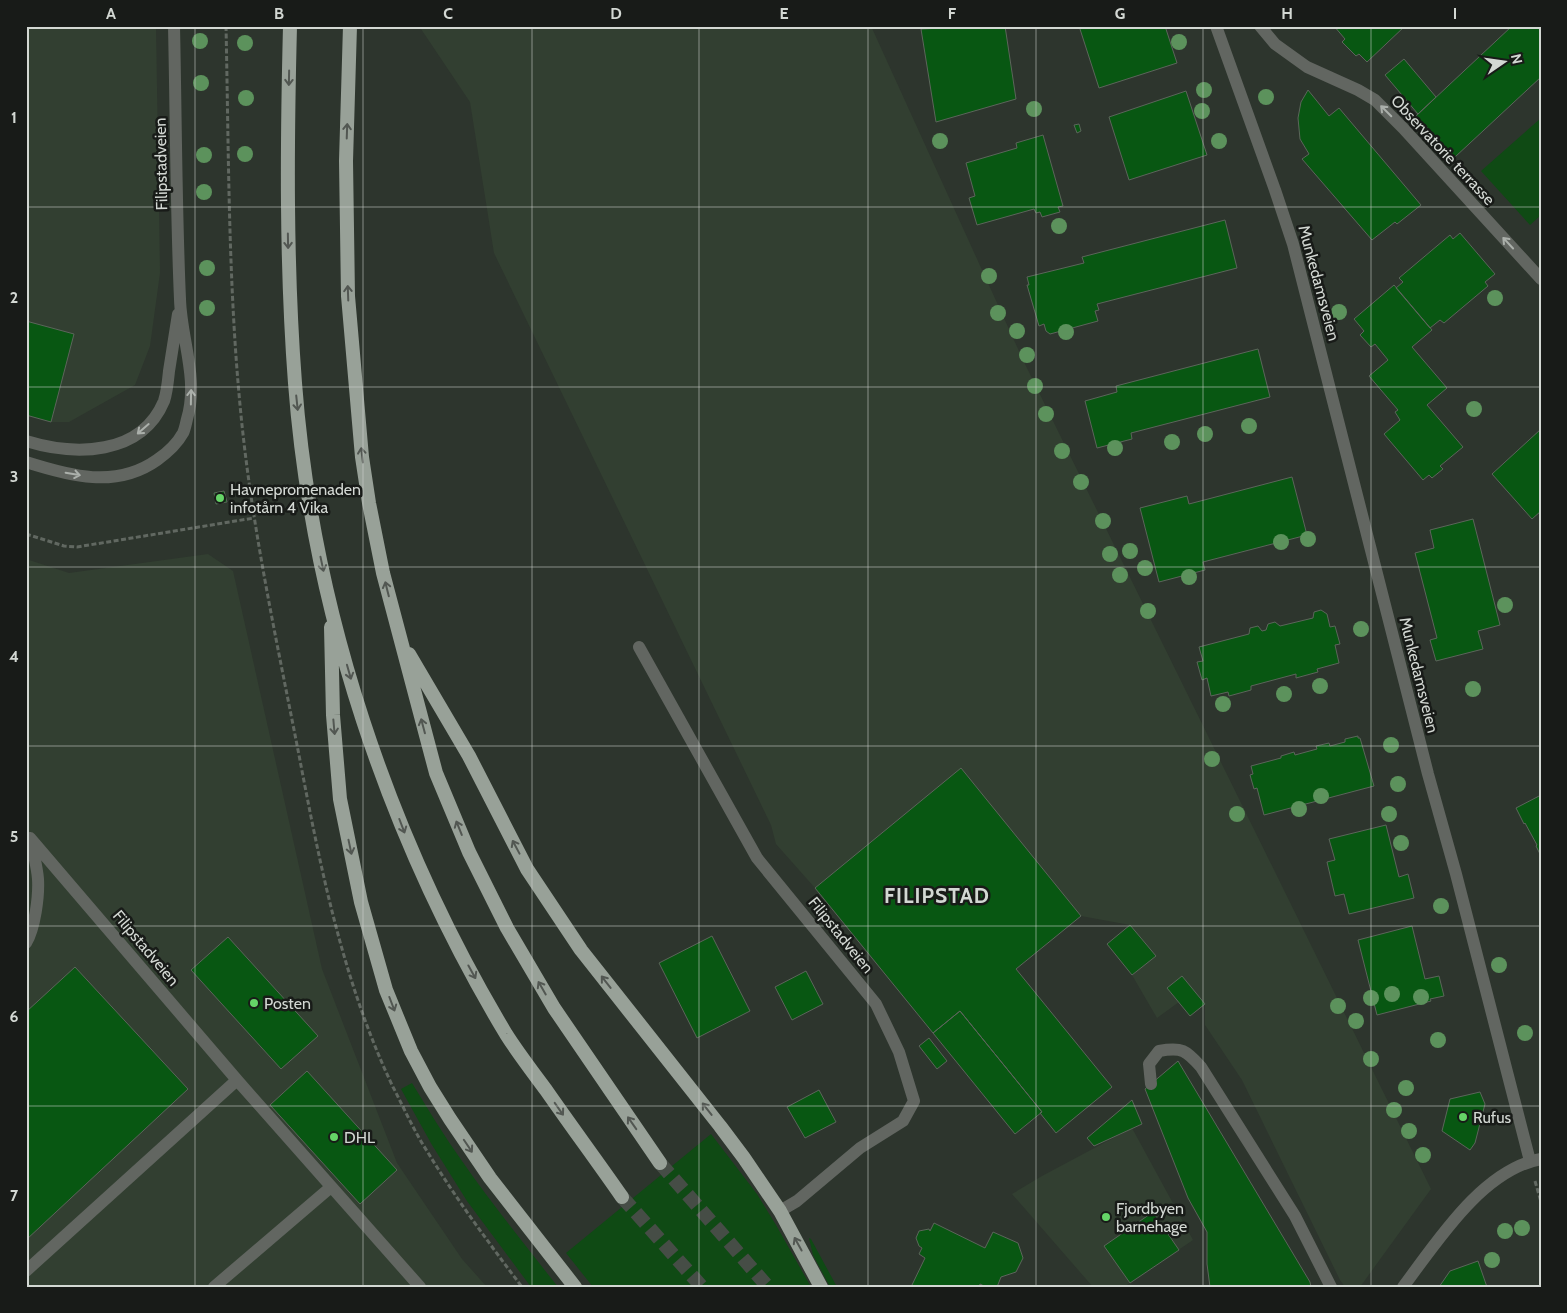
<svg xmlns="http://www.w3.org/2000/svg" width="1567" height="1313" font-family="Cabin,sans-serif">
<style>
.built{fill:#323f31}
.green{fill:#0f4a14}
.building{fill:#085712;stroke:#5c655b}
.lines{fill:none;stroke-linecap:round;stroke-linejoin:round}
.trunk-tunnel{stroke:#464d46;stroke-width:14;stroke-dasharray:14 7;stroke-linecap:butt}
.path{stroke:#616861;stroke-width:3;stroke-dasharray:5 2.5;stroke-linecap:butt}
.service{stroke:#626661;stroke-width:12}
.minor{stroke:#626661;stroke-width:12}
.tertiary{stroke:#626661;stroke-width:12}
.trunk{stroke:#98a198;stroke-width:14}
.tree{fill:#5c925c}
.oneway{stroke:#525752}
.oneway2{stroke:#abb0ab}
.grid{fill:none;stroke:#d3d8d3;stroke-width:1;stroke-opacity:0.55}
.poi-dot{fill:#65d467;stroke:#181b18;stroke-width:2}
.labels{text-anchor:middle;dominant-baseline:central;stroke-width:5;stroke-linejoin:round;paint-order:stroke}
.street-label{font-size:16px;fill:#d3d8d3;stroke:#181b18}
.poi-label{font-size:16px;fill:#d3d8d3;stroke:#181b18;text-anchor:start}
.district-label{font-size:21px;font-weight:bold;letter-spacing:1px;fill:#d3d8d3;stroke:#181b18}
.neatline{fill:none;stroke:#d3d8d3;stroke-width:2}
.grid-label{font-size:16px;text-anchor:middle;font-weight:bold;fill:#d3d8d3}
</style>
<rect width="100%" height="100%" fill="#2d352d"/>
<!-- built -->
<path class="built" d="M26 26H156L160 273 150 346 135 385 69 422H51L26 415Z
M419 26H871L1023 360 1431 1189 1360 1287H1345L1340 1280 1242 1080 1205 1025V1004L1179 1002 1157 1018 1132 975 1130 925 1081 916 815 888 776 844 771 825 494 253 470 102Z
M208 554 233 571 322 969 397 1163 462 1259 487 1287H26V559L69 573Z
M1132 1128 1193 1240 1124 1287H1093L1012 1194 1042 1176Z"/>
<!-- green -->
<path class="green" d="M1541 118V215L1530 225 1481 171Z
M412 1083C428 1109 444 1136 462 1161 492 1204 525 1245 558 1287H531L467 1201 432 1145 401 1089Z
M711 1134 757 1194 776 1225 811 1287H593L566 1253Z
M809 1238 811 1239 837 1287H830L813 1255Z"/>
<!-- building -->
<path class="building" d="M985 26H1005L1016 99 936 122 921 29Z
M1079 26H1165L1177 63 1099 88Z
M1334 26H1405L1367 62 1359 54 1356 56 1342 42 1345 39Z
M1512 26H1541V77L1455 157 1447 149 1444 151 1431 136 1433 134 1416 116Z
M1404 59 1436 97 1418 114 1385 75Z
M1308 90 1329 116 1339 108 1421 205 1397 224 1395 222 1372 240 1302 159 1309 154 1300 139 1298 118 1301 102Z
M1186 91 1207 155 1129 180 1109 117Z
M1079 124 1081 131 1077 133 1074 125Z
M1043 135 1063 206 1058 207 1060 212 1042 217 1040 212 1036 213 1034 209 977 225 969 198 975 196 966 163 1017 148 1016 143Z
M1225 220 1237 268 1097 304 1099 310 1095 311 1098 321 1050 334 1046 331 1044 324 1039 326 1027 285H1029L1027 277 1084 263 1082 257Z
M1460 233 1495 274 1485 282 1488 286 1444 323 1440 320 1430 328 1396 288 1403 282 1399 278 1450 235 1453 239Z
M1394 285 1432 330 1412 347 1447 388 1427 405 1463 447 1440 466 1443 469 1432 478 1429 475 1423 480 1384 434 1400 420 1395 412 1398 410 1369 376 1388 360 1375 344 1371 347 1360 335 1364 331 1354 319Z
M26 321 74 334 51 422 26 415Z
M1258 349 1270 397 1131 433 1132 439 1097 448 1085 401 1117 392 1116 386Z
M1541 429V511L1532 519 1492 474Z
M1292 477 1307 535 1203 562 1205 570 1159 582 1140 508 1187 496 1189 504Z
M224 491 227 502 216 504 214 493Z
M1473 519 1500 625 1478 631 1483 649 1436 661 1430 640 1437 638 1415 553 1434 548 1430 530Z
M1321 610 1327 614 1330 627 1335 626 1340 644 1335 645 1339 663 1317 669 1318 672 1296 678V674L1251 686V690L1229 696 1228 692 1211 696 1207 678 1202 680 1197 662 1203 661 1199 647 1249 634 1250 628 1258 626 1262 631 1266 630 1268 624 1275 622 1280 626 1313 618 1314 612Z
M1358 736V738H1360L1374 786 1264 815 1257 788 1254 789 1250 775 1253 774 1251 766 1281 758V756L1294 752 1295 755 1317 749 1316 746 1329 743 1330 746 1345 742V739Z
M961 768 1081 916 1016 969 1112 1087 1056 1133 1040 1113 1042 1112 960 1011 933 1033 815 888Z
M1541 795V856L1536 846 1537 845 1525 823 1524 824 1516 808Z
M1386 825 1399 877 1408 874 1414 898 1349 914 1344 894 1335 896 1327 862 1335 860 1329 839Z
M1130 925 1156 956 1132 975 1107 944Z
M1412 926 1425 979 1439 976 1444 996 1430 999 1431 1001 1377 1015 1358 940Z
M712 936 750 1011 697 1038 659 963Z
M228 937 318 1036 281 1069 191 970Z
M75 967 188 1089 26 1240V1012Z
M806 971 823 1004 792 1020 775 987Z
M1182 976 1205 1004 1190 1016 1167 988Z
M960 1011 1042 1112 1015 1134 933 1033Z
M929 1038 947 1061 937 1069 919 1046Z
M1178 1061 1310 1282 1311 1287H1210L1207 1264V1232L1188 1198 1145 1089Z
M307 1071 397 1170 360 1204 270 1105Z
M819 1090 836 1122 805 1138 787 1107Z
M1480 1092 1485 1104 1475 1143 1470 1150 1442 1131 1450 1099Z
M1132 1100 1142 1124 1094 1146 1087 1138Z
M1153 1212 1179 1250 1130 1283 1104 1246Z
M934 1223 985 1248 993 1232 1018 1243 1023 1258 1016 1272 1001 1277 997 1287H986L980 1284 979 1287H911L925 1258 919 1254 922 1248 919 1246 916 1238 919 1231 929 1229 930 1231Z
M1478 1261 1487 1287H1439L1450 1271Z"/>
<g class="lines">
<!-- trunk-tunnel -->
<path class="trunk-tunnel" d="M660 1163 768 1287
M622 1197 702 1287"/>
<!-- path -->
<path class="path" d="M226 26C229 165 228 305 244 443 256 546 278 648 298 750 320 865 342 980 393 1087 404 1108 414 1131 427 1151 456 1199 489 1243 522 1287
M26 534 64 546 77 547 254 518
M1535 1181 1541 1202"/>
<!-- service -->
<path class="service" d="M639 647 757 858 876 1004 899 1052 914 1101 903 1121 860 1148 797 1201 780 1211
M30 838 237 1080 420 1287
M26 943C35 928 39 896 38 879 37 866 33 853 31 840
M1151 1084 1149 1064 1159 1051C1182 1047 1186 1050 1201 1067L1295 1216 1331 1287
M26 1271 237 1080
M214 1287 331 1187"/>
<!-- minor -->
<path class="minor" d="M1216 26 1275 190 1293 244 1428 774 1456 874 1530 1161
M1260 26 1275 44 1307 67 1358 90 1375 100 1403 128 1541 279
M1403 1287C1437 1242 1482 1170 1541 1159"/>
<!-- tertiary -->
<path class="tertiary" d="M26 441C75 456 141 456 164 401 167 392 168 381 169 371 172 352 175 333 178 314
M26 462C70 476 116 489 157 460 167 453 177 444 183 433 185 429 186 423 187 419 199 379 181 339 180 299 176 208 176 117 174 26"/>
<!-- trunk -->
<path class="trunk" d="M290 26C287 145 286 265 295 383 312 610 389 839 506 1034 518 1053 532 1071 546 1090 571 1126 597 1161 622 1197
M350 26 346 161 348 296 362 457 369 503 383 573 436 773 469 852 507 928 554 1008 660 1163
M331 627 333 715 340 799 361 902 386 990 411 1051 430 1087 450 1119 490 1178 575 1287
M409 654 469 756 527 869 581 950 720 1126 744 1158 780 1211 821 1287"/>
</g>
<!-- trees -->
<g class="tree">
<circle cx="200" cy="41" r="8"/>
<circle cx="1179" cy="42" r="8"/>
<circle cx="245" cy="43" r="8"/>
<circle cx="201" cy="83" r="8"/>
<circle cx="1204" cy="90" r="8"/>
<circle cx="1266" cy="97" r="8"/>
<circle cx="246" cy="98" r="8"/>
<circle cx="1034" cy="109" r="8"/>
<circle cx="1202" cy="111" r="8"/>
<circle cx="940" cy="141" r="8"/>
<circle cx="1219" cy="141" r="8"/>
<circle cx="245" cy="154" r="8"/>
<circle cx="204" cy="155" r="8"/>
<circle cx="204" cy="192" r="8"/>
<circle cx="1059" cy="226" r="8"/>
<circle cx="207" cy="268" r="8"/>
<circle cx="989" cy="276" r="8"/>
<circle cx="1495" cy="298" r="8"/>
<circle cx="207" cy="308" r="8"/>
<circle cx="1339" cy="312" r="8"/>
<circle cx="998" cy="313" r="8"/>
<circle cx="1017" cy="331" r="8"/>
<circle cx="1066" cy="332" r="8"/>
<circle cx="1027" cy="355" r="8"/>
<circle cx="1035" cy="386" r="8"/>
<circle cx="1474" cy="409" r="8"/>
<circle cx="1046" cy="414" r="8"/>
<circle cx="1249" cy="426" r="8"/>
<circle cx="1205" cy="434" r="8"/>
<circle cx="1172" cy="442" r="8"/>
<circle cx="1115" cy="448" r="8"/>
<circle cx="1062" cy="451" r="8"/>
<circle cx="1081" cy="482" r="8"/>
<circle cx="1103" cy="521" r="8"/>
<circle cx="1308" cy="539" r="8"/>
<circle cx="1281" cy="542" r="8"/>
<circle cx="1130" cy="551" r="8"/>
<circle cx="1110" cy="554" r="8"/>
<circle cx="1145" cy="568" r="8"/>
<circle cx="1120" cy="575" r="8"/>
<circle cx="1189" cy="577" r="8"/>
<circle cx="1505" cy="605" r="8"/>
<circle cx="1148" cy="611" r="8"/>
<circle cx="1361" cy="629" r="8"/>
<circle cx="1320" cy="686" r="8"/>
<circle cx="1473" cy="689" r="8"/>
<circle cx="1284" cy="694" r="8"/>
<circle cx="1223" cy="704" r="8"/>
<circle cx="1391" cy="745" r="8"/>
<circle cx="1212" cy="759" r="8"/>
<circle cx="1398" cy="784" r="8"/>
<circle cx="1321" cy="796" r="8"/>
<circle cx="1299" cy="809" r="8"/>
<circle cx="1237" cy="814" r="8"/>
<circle cx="1389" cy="814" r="8"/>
<circle cx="1401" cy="843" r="8"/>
<circle cx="1441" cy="906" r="8"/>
<circle cx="1499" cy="965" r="8"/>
<circle cx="1392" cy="994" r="8"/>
<circle cx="1421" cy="997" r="8"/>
<circle cx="1371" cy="998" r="8"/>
<circle cx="1338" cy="1006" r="8"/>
<circle cx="1356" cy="1021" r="8"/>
<circle cx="1525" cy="1033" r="8"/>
<circle cx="1438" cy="1040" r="8"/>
<circle cx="1371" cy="1059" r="8"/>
<circle cx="1406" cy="1088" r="8"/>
<circle cx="1394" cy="1110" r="8"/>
<circle cx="1409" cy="1131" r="8"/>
<circle cx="1423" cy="1155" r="8"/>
<circle cx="1522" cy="1228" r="8"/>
<circle cx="1505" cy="1231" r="8"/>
<circle cx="1492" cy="1260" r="8"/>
</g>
<!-- one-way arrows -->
<defs><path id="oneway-shaft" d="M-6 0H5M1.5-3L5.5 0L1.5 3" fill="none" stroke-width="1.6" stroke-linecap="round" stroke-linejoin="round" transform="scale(1.25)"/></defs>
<g class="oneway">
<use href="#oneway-shaft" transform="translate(289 78) rotate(91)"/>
<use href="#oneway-shaft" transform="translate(347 131) rotate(-88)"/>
<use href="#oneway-shaft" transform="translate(288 241) rotate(89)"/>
<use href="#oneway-shaft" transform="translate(348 293) rotate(-92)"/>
<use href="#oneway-shaft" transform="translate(297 403) rotate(84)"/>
<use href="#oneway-shaft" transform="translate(362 455) rotate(-97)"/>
<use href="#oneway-shaft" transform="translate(322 564) rotate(78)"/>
<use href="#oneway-shaft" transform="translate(387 589) rotate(-104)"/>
<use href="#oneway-shaft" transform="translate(349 672) rotate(74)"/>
<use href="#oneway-shaft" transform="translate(423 726) rotate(-105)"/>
<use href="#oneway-shaft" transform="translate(334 727) rotate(85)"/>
<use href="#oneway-shaft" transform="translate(402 826) rotate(69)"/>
<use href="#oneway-shaft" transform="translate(459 828) rotate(-112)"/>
<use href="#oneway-shaft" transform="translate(350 847) rotate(78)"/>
<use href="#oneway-shaft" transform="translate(516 847) rotate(-118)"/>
<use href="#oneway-shaft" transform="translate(472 972) rotate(61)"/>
<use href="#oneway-shaft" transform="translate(606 982) rotate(-128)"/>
<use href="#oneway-shaft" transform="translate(542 988) rotate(-120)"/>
<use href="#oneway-shaft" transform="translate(392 1004) rotate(69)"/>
<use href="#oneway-shaft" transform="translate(559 1109) rotate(55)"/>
<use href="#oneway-shaft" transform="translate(707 1109) rotate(-128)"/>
<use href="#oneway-shaft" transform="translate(632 1123) rotate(-125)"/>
<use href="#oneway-shaft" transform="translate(468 1146) rotate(56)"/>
<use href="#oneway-shaft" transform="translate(798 1244) rotate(-119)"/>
</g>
<g class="oneway2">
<use href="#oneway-shaft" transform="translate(1386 111) rotate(-135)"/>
<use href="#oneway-shaft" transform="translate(1508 243) rotate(-133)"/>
<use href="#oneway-shaft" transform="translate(191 397) rotate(-89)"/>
<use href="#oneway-shaft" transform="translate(143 429) rotate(139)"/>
<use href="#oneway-shaft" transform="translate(73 474) rotate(10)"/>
</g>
<!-- grid -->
<path class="grid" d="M195 26V1287M363 26V1287M532 26V1287M699 26V1287M868 26V1287M1036 26V1287M1203 26V1287M1371 26V1287M26 207H1541M26 387H1541M26 567H1541M26 746H1541M26 926H1541M26 1106H1541"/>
<!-- markers -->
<g class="poi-dot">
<circle cx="220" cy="498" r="5"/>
<circle cx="254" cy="1003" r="5"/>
<circle cx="1463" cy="1117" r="5"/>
<circle cx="334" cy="1137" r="5"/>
<circle cx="1106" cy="1217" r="5"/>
</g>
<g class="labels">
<!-- street labels -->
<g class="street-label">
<text transform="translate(1443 150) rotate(47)">Observatorie terrasse</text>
<text transform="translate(161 164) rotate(-91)">Filipstadveien</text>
<text transform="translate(1319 283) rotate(75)">Munkedamsveien</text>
<text transform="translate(1419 675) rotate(76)">Munkedamsveien</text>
<text transform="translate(841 935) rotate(51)">Filipstadveien</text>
<text transform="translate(146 948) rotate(50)">Filipstadveien</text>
</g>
<!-- poi labels -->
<g class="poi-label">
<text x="230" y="489">Havnepromenaden<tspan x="230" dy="18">infotårn 4 Vika</tspan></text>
<text x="264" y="1003">Posten</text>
<text x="1473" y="1117">Rufus</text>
<text x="344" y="1137">DHL</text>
<text x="1116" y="1208">Fjordbyen<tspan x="1116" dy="18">barnehage</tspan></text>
</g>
<!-- district labels -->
<g class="district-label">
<text x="937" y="895">FILIPSTAD</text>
</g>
</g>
<!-- border -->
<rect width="1567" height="1313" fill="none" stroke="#181b18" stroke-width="55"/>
<!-- north arrow -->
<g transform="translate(1504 62) rotate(77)" stroke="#181b18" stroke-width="4" paint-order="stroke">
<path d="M0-4L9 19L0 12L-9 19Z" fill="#d3d8d3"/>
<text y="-8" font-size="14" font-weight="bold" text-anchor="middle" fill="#d3d8d3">N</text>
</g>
<rect x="28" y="28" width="1512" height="1258" class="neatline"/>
<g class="grid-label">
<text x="111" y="19">A</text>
<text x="279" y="19">B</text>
<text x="448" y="19">C</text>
<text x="616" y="19">D</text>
<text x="784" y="19">E</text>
<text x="952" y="19">F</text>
<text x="1120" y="19">G</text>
<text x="1287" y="19">H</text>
<text x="1455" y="19">I</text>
<text x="14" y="123">1</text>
<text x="14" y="303">2</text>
<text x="14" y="482">3</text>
<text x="14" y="662">4</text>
<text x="14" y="842">5</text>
<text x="14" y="1022">6</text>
<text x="14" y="1201">7</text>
</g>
</svg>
